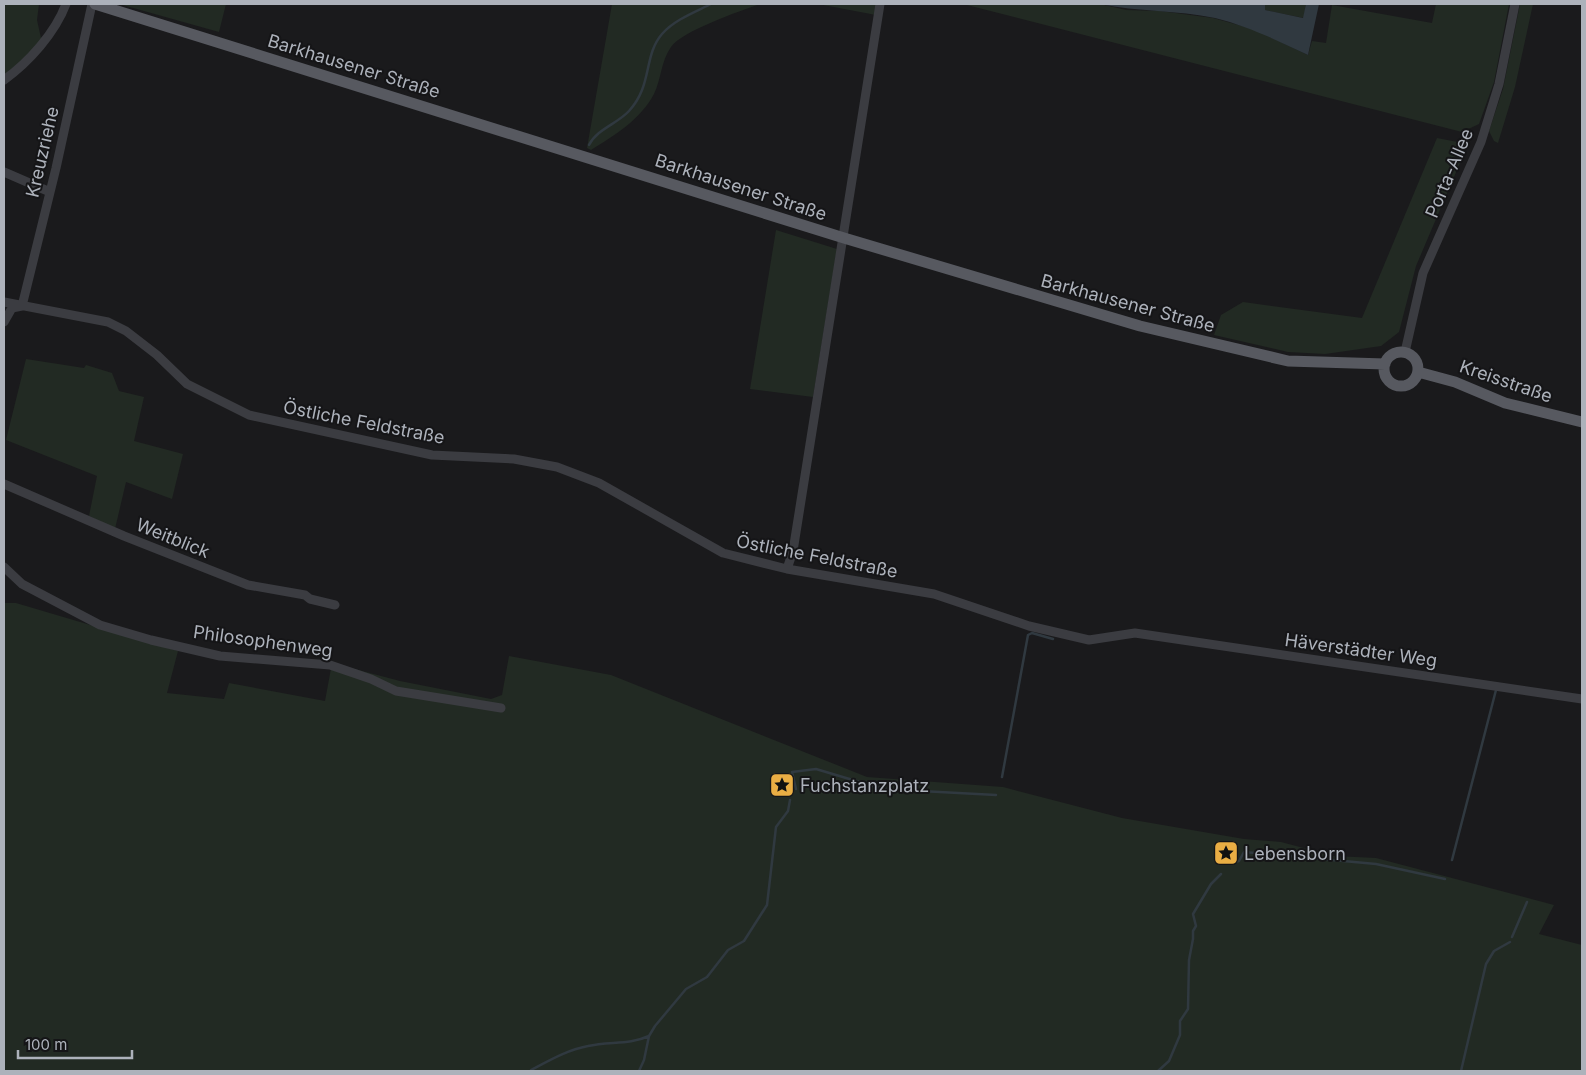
<svg xmlns="http://www.w3.org/2000/svg" width="1586" height="1075" font-family="Inter,sans-serif">
<style>
.green{fill:#222a23}
.water{fill:#303940}
.lines{fill:none;stroke-linecap:round;stroke-linejoin:round}
.stream{stroke:#303940;stroke-width:2.5}
.minor{stroke:#3b3c41;stroke-width:9}
.major{stroke:#575960;stroke-width:11}
.labels{text-anchor:middle;dominant-baseline:central;stroke-width:4;stroke-linejoin:round;paint-order:stroke}
.street-label{font-size:18px;fill:#adb2bb;stroke:#151517}
.poi-label{font-size:18px;fill:#adb2bb;stroke:#151517;text-anchor:start}
</style>
<rect width="100%" height="100%" fill="#1a1a1c"/>
<!-- green -->
<path class="green" d="M4 4H39L37 20 43 47 4 84Z
M119 4H226L219 32Z
M612 4H760C740 11 682 31 671 47 661 61 661 80 654 94 641 119 614 136 591 150L587 148Z
M818 4H878L876 15Z
M963 4H1100L1126 10 1160 11 1213 18 1253 29 1308 55 1312 41 1326 43 1332 5 1432 23 1436 4H1509L1494 82 1479 124 1462 132Z
M1265 4H1306L1304 18 1264 10Z
M1520 4H1533L1515 87 1498 143 1494 141 1489 131 1503 89Z
M1437 138 1468 144 1416 266 1399 332 1381 346 1325 354 1288 352 1214 335 1221 315 1243 302 1362 318Z
M776 230 837 249 813 397 750 389Z
M26 359 84 368 86 365 112 373 119 391 144 397 134 441 183 454 172 499 126 482 115 529 89 516 97 476 6 440Z
M4 603H16L178 651 167 693 224 699 229 683 325 701 332 663 400 681 491 699 502 695 509 656 611 675 867 777 1003 787 1122 818 1244 839 1281 842 1334 856 1376 858 1554 905 1539 934 1582 945V1071H4Z"/>
<!-- water -->
<path class="water" d="M1100 4H1265V10L1303 18 1306 4H1319L1308 55C1278 41 1248 26 1215 18 1177 10 1138 12 1100 4Z"/>
<g class="lines">
<!-- stream -->
<path class="stream" d="M589 145C597 129 617 124 629 111 653 85 643 56 662 34 674 20 695 12 711 4
M1002 777 1028 635 1032 633 1053 639
M796 789 792 772 816 769 883 789 996 795
M1452 860 1496 690
M1229 863 1239 861 1244 852 1376 864 1445 879
M1512 937 1527 902
M531 1070C550 1060 567 1050 588 1046 609 1041 629 1045 649 1036
M639 1071 644 1060 649 1036 655 1026 686 989 707 977 728 950 744 941 767 905 776 827 788 811 790 800
M1158 1071 1169 1061 1180 1035V1021L1188 1009 1189 960 1193 939V931L1196 926 1193 914 1211 884 1221 874
M1461 1071 1486 964 1494 951 1510 942"/>
<!-- minor -->
<path class="minor" d="M4 80C29 62 55 33 66 4
M4 172 50 192
M4 302 108 322 126 331 157 355 187 384 249 415 432 455 514 459 557 467 599 483 723 553 787 569 934 594 1029 626 1089 640 1135 633 1582 699
M22 306 56 168 92 4
M4 322 12 308 22 306
M1405 352 1423 273 1481 142 1499 84 1515 4
M4 484 124 536 248 585 305 595 310 599 335 605
M4 567 22 584 100 625 151 640 220 656 330 665 371 679 396 691 501 708
M787 569 793 551 880 4"/>
<!-- major -->
<path class="major" d="M95 4 844 238 1140 326 1288 361 1385 364
M1384 369a17 17 0 1 1 34 0a17 17 0 1 1-34 0Z
M1418 372 1455 382 1505 403 1582 422"/>
</g>
<!-- icons -->
<defs>
<symbol id="sight-square" viewBox="-11 -11 22 22"><rect x="-9" y="-9" width="18" height="18" rx="4" fill="#eaae44" stroke="#151517"/><path d="M0-6L1.8-2.2L6-1.7L2.9 1.2L3.7 5.4L0 3.3L-3.7 5.4L-2.9 1.2L-6-1.7L-1.8-2.2Z" fill="#111"/></symbol>
</defs>
<g fill-rule="evenodd">
<use href="#sight-square" x="768" y="771" width="28" height="28"/>
<use href="#sight-square" x="1212" y="839" width="28" height="28"/>
</g>
<g class="labels">
<!-- street labels -->
<g class="street-label">
<text transform="translate(354 66) rotate(17)">Barkhausener Straße</text>
<text transform="translate(42 152) rotate(-77)">Kreuzriehe</text>
<text transform="translate(1449 173) rotate(-67)">Porta-Allee</text>
<text transform="translate(741 187) rotate(18)">Barkhausener Straße</text>
<text transform="translate(1128 303) rotate(15)">Barkhausener Straße</text>
<text transform="translate(1506 381) rotate(19)">Kreisstraße</text>
<text transform="translate(364 422) rotate(11)">Östliche Feldstraße</text>
<text transform="translate(173 538) rotate(22)">Weitblick</text>
<text transform="translate(817 556) rotate(11)">Östliche Feldstraße</text>
<text transform="translate(263 641) rotate(8)">Philosophenweg</text>
<text transform="translate(1361 650) rotate(8)">Häverstädter Weg</text>
</g>
<!-- poi labels -->
<g class="poi-label">
<text x="800" y="785">Fuchstanzplatz</text>
<text x="1244" y="853">Lebensborn</text>
</g>
</g>
<!-- border -->
<rect width="1586" height="1075" fill="none" stroke="#adb2bb" stroke-width="10"/>
<!-- scale -->
<path d="M18 1050v8h114v-8" fill="none" stroke="#adb2bb" stroke-width="2.5"/>
<text x="25" y="1050" font-size="15" fill="#adb2bb" stroke="#151517" stroke-width="4" paint-order="stroke">100 m</text>
</svg>
